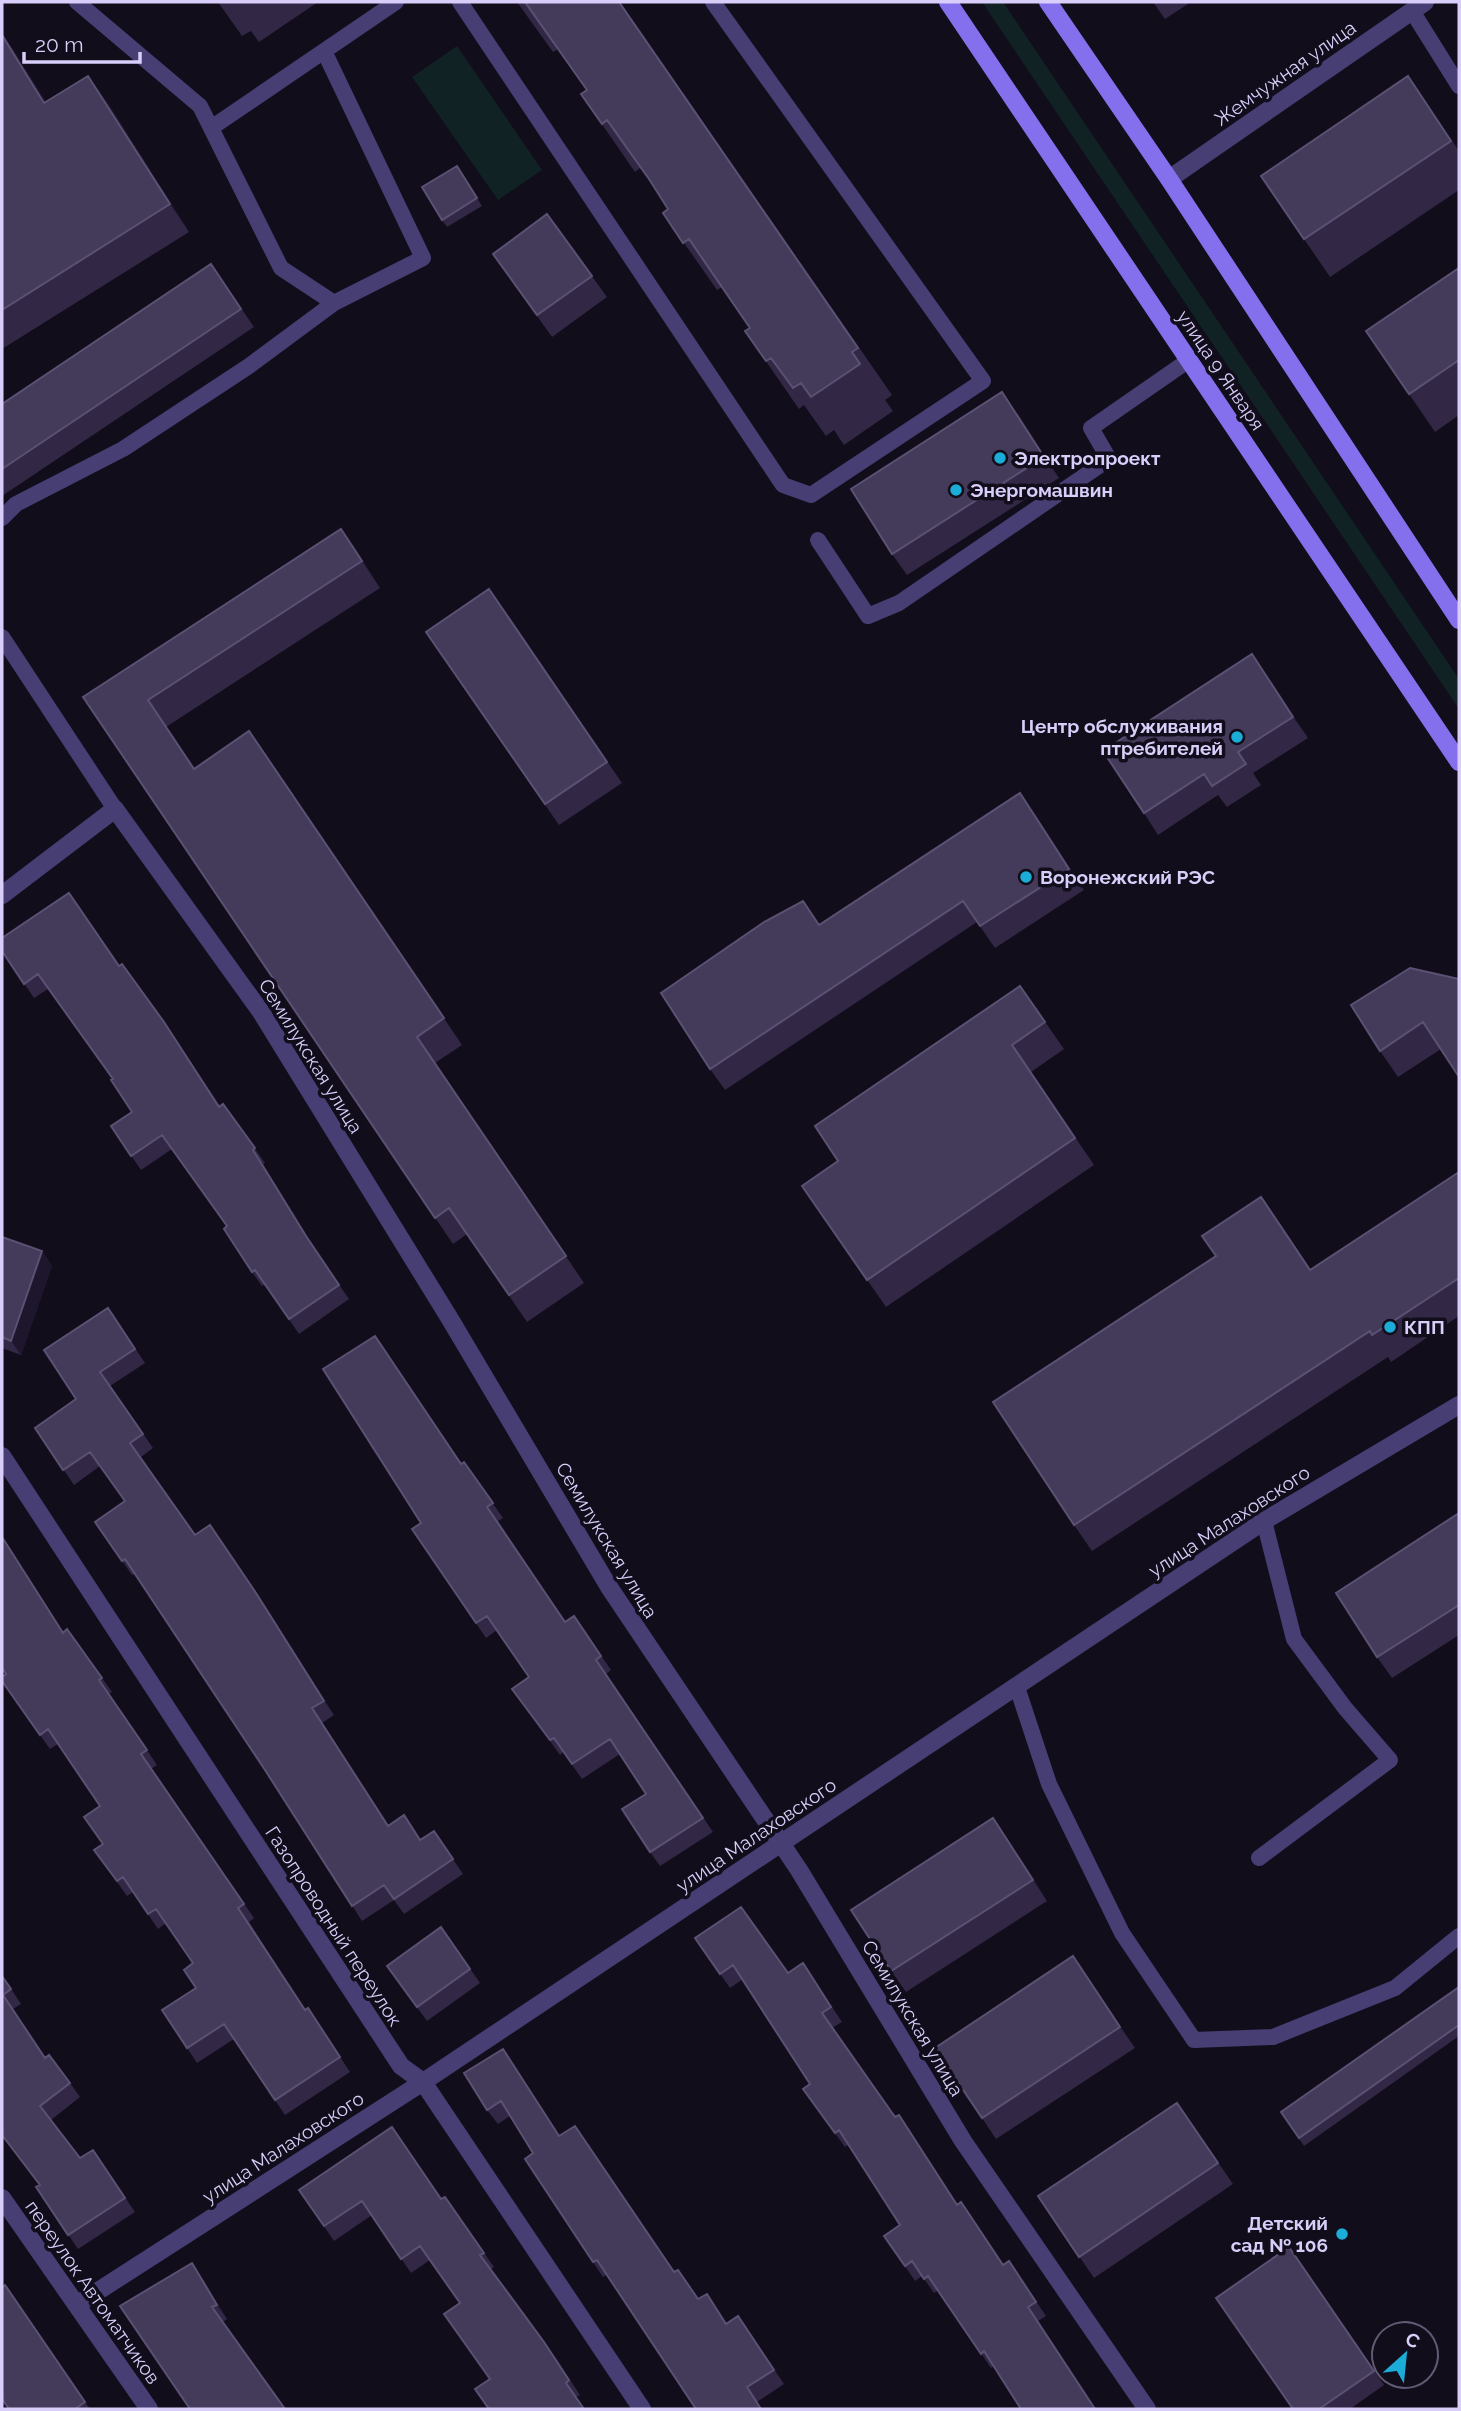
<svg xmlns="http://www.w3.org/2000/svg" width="1461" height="2411" font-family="Raleway,sans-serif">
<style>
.green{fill:#112224}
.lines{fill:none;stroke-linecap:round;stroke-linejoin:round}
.service{stroke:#473e74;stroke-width:16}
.minor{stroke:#473e74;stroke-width:18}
.secondary{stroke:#8470ed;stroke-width:18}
.wall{fill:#322846}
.shaded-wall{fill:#1e162d}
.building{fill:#443a5a;stroke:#5b5173;stroke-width:2}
.poi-dot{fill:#1bacd7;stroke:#110d1b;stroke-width:2.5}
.labels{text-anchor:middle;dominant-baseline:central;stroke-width:7;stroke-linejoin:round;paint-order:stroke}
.street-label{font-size:19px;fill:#d8cef9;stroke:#110d1b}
.poi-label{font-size:19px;font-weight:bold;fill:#d8cef9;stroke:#110d1b;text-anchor:start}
</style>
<rect width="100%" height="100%" fill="#110d1b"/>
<!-- green -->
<path class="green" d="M982 2H1003L1459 679V709Z
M457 46 542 170 498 200 412 77Z"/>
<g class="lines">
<!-- service -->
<path class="service" d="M77 2 200 106 281 268 334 303 423 258 324 51
M460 2 783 485 811 495 983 381 713 2
M1412 11 1459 86
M211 128 396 2
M2 518 16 504 123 449 249 366 334 303
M818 540 868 616 899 603 1109 459 1091 428 1189 360
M2 637 115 809
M1017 1687 1049 1784 1122 1933 1194 2040 1273 2037 1395 1988 1459 1936
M1259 1858 1390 1760 1345 1708 1294 1639 1264 1521"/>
<!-- minor -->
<path class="minor" d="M1169 179 1425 2
M2 895 115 809 261 1012 450 1319 609 1587 799 1870 963 2141 1147 2409
M2 1456 401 2066 423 2082 642 2409
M2 2198 149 2409
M78 2304 423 2082 1264 1521 1459 1405"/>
<!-- secondary -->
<path class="secondary" d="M948 2 1459 762
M1048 2 1169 179 1459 620"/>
</g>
<!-- wall -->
<path class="wall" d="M218 2H318L259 42 251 31 242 36Z
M517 2H620L892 395 885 400 893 411 844 445 834 430 826 436 804 405 799 409 745 331 750 328 722 287 717 290 663 213 668 209 654 187 640 168 635 172 581 94 587 90 558 49 553 52Z
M1153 2H1191L1165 19Z
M2 32 46 102 108 103 189 232 2 349Z
M1408 76 1459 151V190L1330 277 1304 239Z
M462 174 482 206 447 227 442 220Z
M547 214 607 297 552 337 493 254Z
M211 264 254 327 2 496V404Z
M1459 268V415L1435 432 1409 394Z
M1017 413 1059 478 907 575 892 554Z
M359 555 380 588 166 727 194 768 268 758 462 1045 435 1063 584 1283 527 1322 467 1234 453 1244 83 697Z
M489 589 622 783 559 825 426 632Z
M1252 654 1308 738 1253 773 1261 785 1227 807 1218 795 1158 835 1144 813Z
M1035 814 1084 890 995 948 977 922 725 1090 710 1069 820 925Z
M2 951 120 966 164 1022 220 1106 223 1104 265 1163 263 1164 316 1251 349 1299 299 1334 265 1284 262 1286 252 1272 227 1226 172 1149 141 1170 111 1126 132 1112 113 1079 48 989 34 998Z
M1410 968 1441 1049 1398 1077 1380 1051Z
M1020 986 1064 1049 1031 1072 1094 1165 886 1307 802 1186 838 1161Z
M1459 1172V1316L1391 1362 1388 1357 1092 1551 1074 1525 1216 1256 1261 1197 1311 1270Z
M2 1237 42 1251 52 1266 21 1355 2 1348Z
M108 1308 145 1363 110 1386 153 1448 141 1457 195 1535 266 1607 334 1715 322 1723 389 1826 421 1840 434 1831 463 1874 404 1914 394 1900 362 1921 265 1770 135 1574 132 1575 95 1522 125 1502 100 1466 74 1485 35 1428 76 1399Z
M464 1462 503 1518 498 1521 565 1622 574 1616 611 1670 606 1674 713 1832 660 1866 650 1852 646 1794 620 1754 582 1779 563 1752 560 1755 512 1689 529 1677 497 1630 486 1638 412 1529 421 1523 461 1464Z
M1459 1513V1635L1392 1678 1377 1657Z
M2 1536 63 1632 67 1629 112 1692 109 1694 157 1765 151 1769 254 1918 249 1922 305 2010 308 2008 350 2072 285 2115 234 2039 197 2063 187 2048 196 1988 193 1963 166 1923 158 1929 133 1892 127 1896 94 1850 103 1844 100 1806 58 1744 50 1749 10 1693 6 1674Z
M1008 1839 1047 1901 906 1992 891 1971Z
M441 1927 480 1983 427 2021 387 1966Z
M695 1938 788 1973 803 1963 842 2022 832 2028 895 2117 909 2129 957 2204 961 2202 1003 2265 1009 2261 1046 2316 1038 2321 1095 2409 994 2366 991 2368 938 2290 934 2293 922 2276 915 2281 905 2266 900 2225 848 2145 845 2147 803 2089 810 2084 743 1979 730 1988Z
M1073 1956 1135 2048 996 2139 982 2118Z
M2 1975 21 2004 13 2009 45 2058 70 2083 80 2097 51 2120 80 2158 93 2150 135 2212 78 2249 36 2187 40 2185 2 2136Z
M1459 1987V2036L1304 2146 1281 2112Z
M503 2049 560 2136 698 2299 727 2323 738 2316 784 2384 757 2402 762 2409H696L606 2275 603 2277 593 2262 533 2153 510 2116 498 2124 487 2110Z
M1177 2103 1233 2184 1094 2278 1038 2196Z
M299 2190 441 2199 445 2197 494 2267 491 2269 555 2357 580 2395 576 2397 490 2379 460 2303 430 2260 411 2273 372 2215 334 2241Z
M1289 2247 1384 2385 1350 2409H1293Z
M202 2278 227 2319 223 2322 190 2409Z
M5 2285 90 2409H9Z"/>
<!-- shaded-wall -->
<path class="shaded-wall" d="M2 32 64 130 44 103 2 35Z
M88 76 108 103 189 232 170 204Z
M1002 392 1017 413 1059 478 1044 457Z
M341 529 359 555 380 588 362 561Z
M1252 654 1267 675 1308 738 1293 717Z
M1020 793 1035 814 1084 890 1069 869Z
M253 1150 263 1164 316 1251 349 1299 306 1236Z
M1261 1197 1280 1223 1328 1296 1310 1270Z
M42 1251 52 1266 21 1355 11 1341Z
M210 1525 266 1607 334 1715 324 1701Z
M2 1536 73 1647 63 1633Z
M993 1818 1008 1839 1047 1901 1033 1880Z
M1073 1956 1088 1978 1135 2048 1120 2027Z
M503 2049 513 2063 569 2151 559 2136Z
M899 2115 909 2129 967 2219 957 2205Z
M192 2263 202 2278 227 2319 217 2305Z
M1028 2307 1038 2321 1095 2409 1088 2400Z"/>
<!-- building -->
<path class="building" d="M525 2H619L858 348 852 352 860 364 811 397 801 383 793 388 771 358 766 361 745 331 750 328 689 239 683 243 663 213 668 209 649 179 607 120 602 124 581 94 587 90Z
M2 35 44 103 88 76 170 204 2 310Z
M1408 76 1451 141 1304 239 1261 176Z
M457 166 477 198 442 220 422 187Z
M547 214 592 276 537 315 493 254Z
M211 264 241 309 2 469V404Z
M1459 268V360L1409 394 1366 331Z
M1002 392 1044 457 892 554 851 489Z
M341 529 362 561 148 700 194 769 249 731 444 1018 417 1037 566 1256 509 1295 449 1208 435 1218 83 697Z
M489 589 607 762 545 804 426 632Z
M1252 654 1293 717 1238 752 1246 764 1212 786 1204 774 1144 813 1103 751Z
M1020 793 1069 869 980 926 963 901 710 1069 661 993 764 922 803 901 819 925Z
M69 893 119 966 122 964 164 1022 219 1107 223 1104 255 1148 253 1150 306 1236 339 1285 289 1319 255 1270 252 1272 224 1229 227 1226 162 1135 131 1156 111 1126 132 1112 111 1080 113 1079 38 974 24 984 2 951V938Z
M1410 968 1459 979V1077L1423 1022 1380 1051 1351 1005Z
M1020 986 1045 1022 1012 1045 1075 1138 867 1280 802 1186 838 1161 815 1126Z
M1459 1172V1278L1372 1335 1370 1331 1074 1525 993 1402 1216 1256 1202 1236 1261 1197 1310 1270Z
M2 1237 42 1251 11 1341 2 1337Z
M108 1308 135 1349 100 1372 143 1434 130 1443 195 1535 210 1525 256 1593 324 1701 312 1708 388 1826 404 1815 420 1840 434 1831 453 1859 394 1899 384 1885 352 1906 265 1770 125 1559 122 1561 95 1522 125 1501 90 1452 63 1470 35 1428 76 1399 44 1350Z
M375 1336 461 1464 464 1462 493 1503 487 1507 565 1622 574 1616 601 1656 596 1660 703 1818 650 1852 622 1809 646 1794 610 1739 572 1764 554 1738 550 1740 512 1689 529 1677 487 1616 476 1623 412 1529 421 1523 323 1369Z
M1459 1513V1605L1377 1657 1336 1593Z
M2 1537 63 1633 67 1629 102 1678 99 1680 147 1750 141 1754 244 1904 238 1908 305 2010 308 2008 340 2057 275 2100 224 2024 187 2048 162 2010 196 1988 184 1970 193 1963 156 1909 148 1914 123 1877 117 1881 94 1850 103 1844 84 1817 100 1806 48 1729 40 1735 2 1681V1677L6 1674 2 1668Z
M993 1818 1033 1880 891 1971 851 1910Z
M741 1907 788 1973 803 1963 831 2007 822 2013 895 2117 899 2115 957 2205 961 2202 1003 2265 1009 2261 1036 2302 1028 2307 1095 2409H1021L984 2351 981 2354 928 2276 924 2279 912 2261 905 2266 884 2236 900 2225 839 2130 835 2133 803 2089 810 2084 733 1965 720 1974 695 1938Z
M441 1927 470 1969 417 2007 387 1966Z
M1073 1956 1120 2027 982 2118 935 2048Z
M2 1976 11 1989 3 1995 45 2058 49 2055 70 2083 40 2106 80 2158 93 2150 125 2198 68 2235 36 2187 40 2185 2 2135Z
M1459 1987V2025L1299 2138 1281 2112Z
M503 2049 559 2136 575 2126 674 2272 678 2270 698 2299 707 2294 726 2324 738 2316 774 2370 747 2387 761 2409H696L597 2260 593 2262 525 2159 533 2153 501 2101 487 2110 464 2073Z
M1177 2103 1218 2163 1079 2257 1038 2196Z
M392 2127 441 2199 445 2197 484 2253 480 2255 544 2342 569 2380 566 2383 584 2409H489L475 2389 490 2379 444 2314 460 2303 420 2246 401 2259 362 2201 324 2226 299 2190Z
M1289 2247 1374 2371 1319 2409H1293L1216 2298Z
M192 2263 217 2305 212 2307 285 2409H190L120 2306Z
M5 2285 85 2402 75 2409H9L2 2399V2288Z"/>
<!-- markers -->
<g class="poi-dot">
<circle cx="1000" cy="458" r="7"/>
<circle cx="956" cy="490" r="7"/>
<circle cx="1237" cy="737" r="7"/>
<circle cx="1026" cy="877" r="7"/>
<circle cx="1390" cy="1327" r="7"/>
<circle cx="1342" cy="2234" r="7"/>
</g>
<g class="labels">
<!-- street labels -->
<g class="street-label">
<text transform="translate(1285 73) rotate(-35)">Жемчужная улица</text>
<text transform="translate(1221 370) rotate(56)">улица 9 Января</text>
<text transform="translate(311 1056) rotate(58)">Семилукская улица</text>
<text transform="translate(1229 1521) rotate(-33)">улица Малаховского</text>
<text transform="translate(607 1540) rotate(59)">Семилукская улица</text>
<text transform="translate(756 1835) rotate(-34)">улица Малаховского</text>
<text transform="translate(334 1926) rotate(57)">Газопроводный переулок</text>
<text transform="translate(913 2018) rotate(59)">Семилукская улица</text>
<text transform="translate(283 2147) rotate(-33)">улица Малаховского</text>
<text transform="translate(93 2292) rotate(55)">переулок Автоматчиков</text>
</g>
<!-- poi labels -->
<g class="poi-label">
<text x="1014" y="458">Электропроект</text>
<text x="970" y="490">Энергомашвин</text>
<text x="1223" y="726" text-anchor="end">Центр обслуживания<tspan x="1223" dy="22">птребителей</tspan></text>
<text x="1040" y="877">Воронежский РЭС</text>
<text x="1404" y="1327">КПП</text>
<text x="1328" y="2223" text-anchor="end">Детский<tspan x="1328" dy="22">сад № 106</tspan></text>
</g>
</g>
<!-- border -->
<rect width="1461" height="2411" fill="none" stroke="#d8cef9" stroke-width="7"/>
<!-- north arrow -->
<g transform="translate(1405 2355) rotate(27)"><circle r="33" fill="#110d1b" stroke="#615a74" stroke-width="2"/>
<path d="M0-5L12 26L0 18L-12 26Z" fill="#1bacd7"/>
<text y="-10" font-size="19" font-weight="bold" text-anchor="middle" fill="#d8cef9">С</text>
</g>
<!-- scale -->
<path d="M24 52v10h116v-10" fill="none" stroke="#d8cef9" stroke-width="3.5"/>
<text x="35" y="52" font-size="21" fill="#d8cef9" stroke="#110d1b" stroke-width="5" paint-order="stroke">20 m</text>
</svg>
